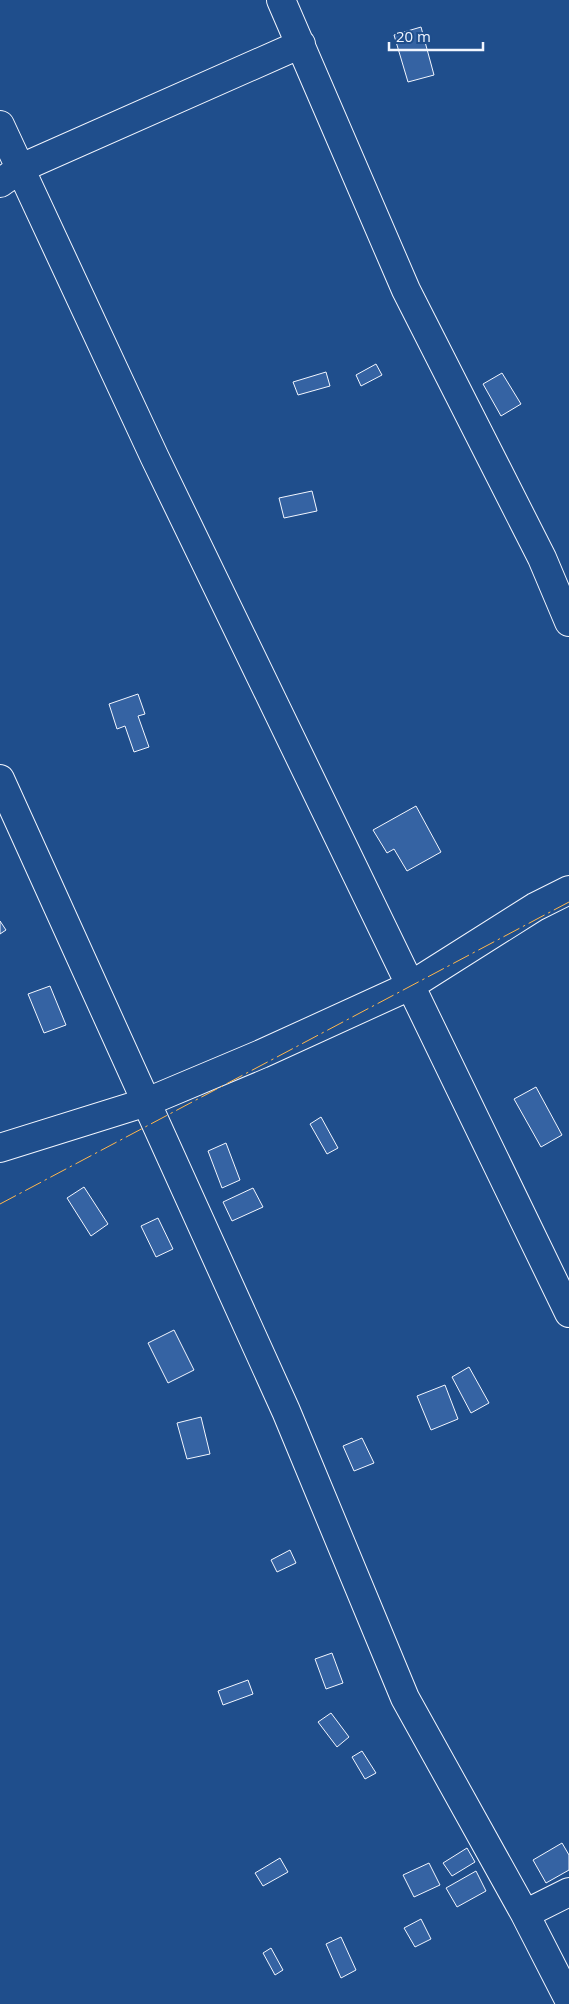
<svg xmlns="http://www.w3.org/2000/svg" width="569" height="2004" font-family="'Open Sans',sans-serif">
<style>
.building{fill:#3563a3;stroke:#f2f6ff}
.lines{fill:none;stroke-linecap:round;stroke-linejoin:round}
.minor-casing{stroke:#f2f6ff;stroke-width:30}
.minor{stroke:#1f4e8c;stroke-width:28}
.power{stroke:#ffb74d;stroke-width:1;stroke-dasharray:18 4 2.5 4;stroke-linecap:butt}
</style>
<rect width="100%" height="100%" fill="#1f4e8c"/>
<!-- building -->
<path class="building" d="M421 27 434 75 408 82 394 35Z
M376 364 382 375 361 386 356 375Z
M326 372 330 386 298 395 293 382Z
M502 373 521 404 501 416 483 384Z
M312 491 317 511 284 518 279 498Z
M138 694 145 714 138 716 149 747 134 752 125 726 117 729 109 704Z
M416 806 441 852 407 871 394 849 387 853 373 830Z
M0 921 6 930 0 934Z
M50 986 66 1025 44 1033 28 994Z
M536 1087 562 1135 541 1147 514 1099Z
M321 1117 338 1148 327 1154 310 1124Z
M226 1143 240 1180 222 1188 208 1151Z
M84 1187 108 1224 91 1236 67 1198Z
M253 1188 263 1207 232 1221 223 1202Z
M158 1218 173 1249 156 1257 141 1226Z
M174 1330 194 1370 168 1383 148 1343Z
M469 1367 489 1403 471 1413 452 1377Z
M445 1385 458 1419 431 1430 417 1396Z
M201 1417 210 1454 187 1459 177 1423Z
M362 1438 374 1463 354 1471 343 1446Z
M290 1550 296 1563 277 1572 271 1560Z
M332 1653 343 1683 326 1689 315 1659Z
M248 1680 253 1694 223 1705 218 1691Z
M331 1713 349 1737 337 1747 318 1722Z
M362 1751 376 1773 365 1779 352 1757Z
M562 1843 569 1855V1870L546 1883 533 1860Z
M467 1848 475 1862 452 1876 443 1863Z
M280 1858 288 1872 263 1886 255 1873Z
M429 1863 440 1885 414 1897 403 1875Z
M476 1871 486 1891 457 1907 446 1888Z
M421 1919 431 1939 415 1947 404 1928Z
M341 1937 356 1970 341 1978 326 1944Z
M271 1948 283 1970 275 1975 263 1953Z"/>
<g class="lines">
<defs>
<path id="minor" d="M281 0 406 290 542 558 569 622
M0 125 155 458 569 1313
M0 183 21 168 301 44
M0 779 286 1411 405 1698 525 1914 569 2000
M0 1148 147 1102 261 1054 410 986 535 907 569 890
M525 1914 569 1892"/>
</defs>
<!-- minor casing -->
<use href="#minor" class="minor-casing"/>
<!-- minor -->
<use href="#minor" class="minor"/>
<!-- power -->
<path class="power" d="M0 1204 569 902"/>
</g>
<!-- scale -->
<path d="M389 42v8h94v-8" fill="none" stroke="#f2f6ff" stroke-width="2.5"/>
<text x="396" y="42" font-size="15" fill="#f2f6ff" stroke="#1f4e8c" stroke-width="4" paint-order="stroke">20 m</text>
</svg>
